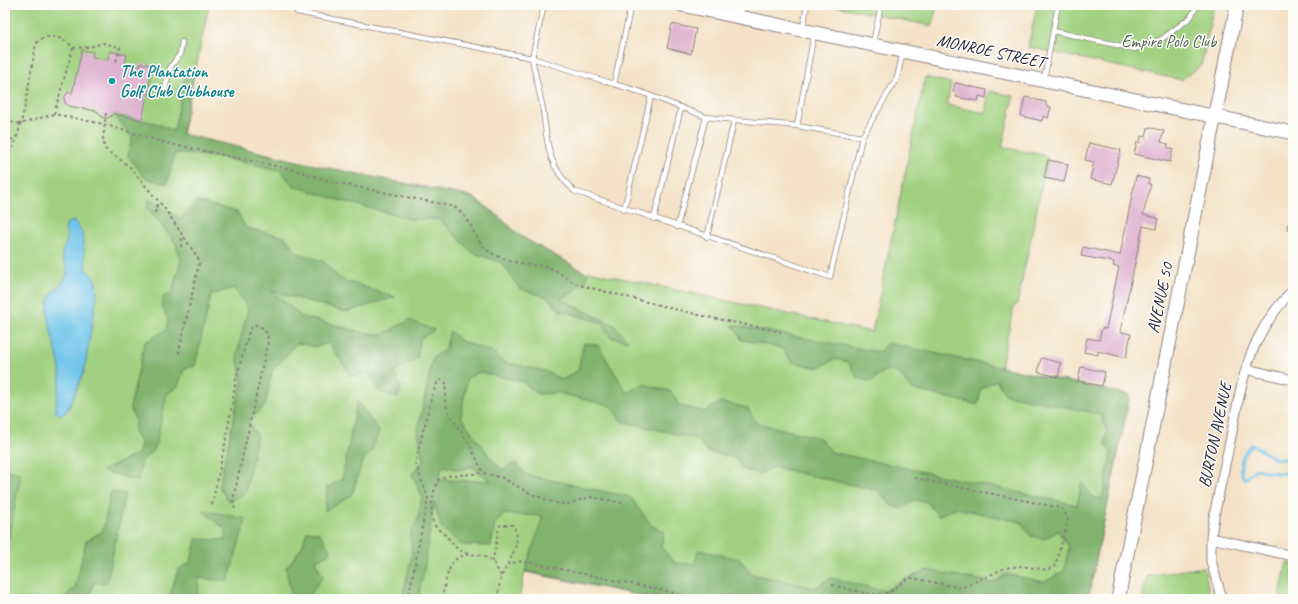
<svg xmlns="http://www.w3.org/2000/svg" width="1298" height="604" font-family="Caveat,sans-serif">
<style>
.green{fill:#a1d180;stroke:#627a5e}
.forest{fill:#80b36e;stroke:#516a54;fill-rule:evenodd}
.water{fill:#6ec4ea;stroke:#487392}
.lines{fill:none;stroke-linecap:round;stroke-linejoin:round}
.stream{stroke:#6ec4ea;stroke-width:3}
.building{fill:#dfb1d1}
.service-casing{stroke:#8b8280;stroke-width:6}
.minor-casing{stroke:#8b8280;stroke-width:11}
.secondary-casing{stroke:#8b8280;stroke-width:15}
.path{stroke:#8b8280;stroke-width:2;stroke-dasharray:3 3;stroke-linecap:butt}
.service{stroke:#fff;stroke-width:4.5}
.minor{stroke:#fff;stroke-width:9}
.secondary{stroke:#fff;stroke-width:13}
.culture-dot{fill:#0f9aa8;stroke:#fdfcf7;stroke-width:1.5}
.labels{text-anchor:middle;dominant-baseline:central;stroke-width:3;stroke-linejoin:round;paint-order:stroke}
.park-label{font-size:17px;fill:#4e5f53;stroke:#fdfcf7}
.street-label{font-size:17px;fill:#22223b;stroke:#fdfcf7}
.culture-label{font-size:17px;font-weight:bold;fill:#0d838f;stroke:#fdfcf7;text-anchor:start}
</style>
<rect width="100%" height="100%" fill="#fdfcf7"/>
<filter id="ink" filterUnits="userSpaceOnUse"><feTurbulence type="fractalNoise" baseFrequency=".025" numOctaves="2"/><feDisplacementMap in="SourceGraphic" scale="8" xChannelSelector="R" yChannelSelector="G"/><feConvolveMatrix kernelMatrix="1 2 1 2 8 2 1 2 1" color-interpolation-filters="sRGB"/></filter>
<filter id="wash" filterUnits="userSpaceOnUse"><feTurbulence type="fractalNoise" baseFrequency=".012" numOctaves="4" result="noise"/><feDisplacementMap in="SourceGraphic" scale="16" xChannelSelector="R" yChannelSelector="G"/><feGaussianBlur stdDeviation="0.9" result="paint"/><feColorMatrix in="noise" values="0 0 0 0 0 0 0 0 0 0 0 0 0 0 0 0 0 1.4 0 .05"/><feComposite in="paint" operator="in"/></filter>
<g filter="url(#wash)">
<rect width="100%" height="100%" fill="#f4e1c6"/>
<!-- green -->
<path class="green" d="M5 5H209L182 134 314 165 472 197 491 210 522 237 588 274V271L872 332 925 77 951 83 947 105 985 113 989 91 1014 96 1002 147 1048 156 1017 305H1014L1001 367 1130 395 1088 599H658L525 572 519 599H5Z
M830 5H937L932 26Z
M1037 5H1214L1201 66 1181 80 1028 47Z
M1287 563 1293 564V599H1279Z
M1204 567 1209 592 1212 599H1142L1147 576Z"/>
<!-- forest -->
<path class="forest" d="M186 72 194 74 182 134 314 165 472 197 491 210 522 237 588 274C585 289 572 292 560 299L614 325 628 341 610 337 602 323 559 310 547 297 520 289 501 262 473 253 439 219H411L335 199 294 186 280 170 218 157 175 153 167 184 145 178 128 156 132 138 114 114 155 123 174 131Z
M149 199 181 219 196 201 237 212 246 228 285 237 297 253 323 261 340 279 395 297 346 312 272 291 302 317 362 332 382 335 409 320 434 330 420 339 417 358 394 372 401 387 398 398 380 392 368 373 351 376 329 343 316 347 297 343 272 371 265 406 248 421 257 436 245 494 228 501 219 486 242 381 237 355 248 308 234 288 211 295 195 366 184 369 178 386 167 394 155 448 142 461 138 481 102 471 139 453 141 443 134 433 135 419 130 407 145 342 166 330 168 319 162 307 164 296 171 295 181 259 175 242 147 207Z
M733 325 879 352 887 343 1130 395 1088 599H658L525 571 543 516 504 514 495 524 491 546 462 545 441 527 434 502 424 570 418 599H402L412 554 410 534 418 519 422 496 412 474 423 462 418 430 433 357 445 350 450 331 461 341 493 352 502 362 545 371 562 380 578 370 584 343 598 345 627 393 642 384 670 391 680 406 705 412 720 402 747 408 756 423 820 438 831 452 1077 505 1082 482 1093 497 1102 499 1111 452 1105 444 1107 430 1100 414 1006 395 996 380 981 389 978 405 911 389 899 373 886 370 870 382 858 378 848 362 835 359 818 368 792 362 782 348 742 340ZM480 372 523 382 538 394 559 393 611 406 621 421 697 439 708 452 734 457 744 470 759 474 774 467 879 491 892 506 902 509 914 500 927 502 938 516 955 508 1021 522 1031 536 1044 539 1058 531 1069 547 1064 571 1044 582 1006 574 994 583 927 570 902 581 885 591 831 578 815 588 751 574 740 559 698 550 695 564 675 563 661 547 664 531 652 526 630 497 527 475 515 462 502 470 489 456 461 417 467 378ZM443 466 460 470 471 466 491 481 438 480Z
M357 401 379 431 372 451 362 462 352 495 325 511 327 488 342 479Z
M5 470 21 473 5 556Z
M111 491 125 494 107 582 93 583 90 599H62L75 588 86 541 103 531Z
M202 510 246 519 228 581 199 578 198 599H169L178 570 191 562 196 539 225 540 226 530Z
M307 531 320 533 331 552 315 561 323 577 307 598 285 599 291 595 286 568 302 547Z"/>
<!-- water -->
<path class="water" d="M74 221 82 232 86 270 93 276 96 283 97 295 84 372 68 409 64 414 59 415 56 412C55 398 62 384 60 370 58 349 44 319 49 300 52 288 66 285 67 272 68 266 62 261 62 255 61 249 66 246 67 241 68 233 63 232 67 223Z"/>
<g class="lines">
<!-- stream -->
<path class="stream" d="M1293 460 1273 458 1252 444C1243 451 1236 469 1245 479L1253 471 1258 469 1267 472 1293 474"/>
</g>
<g id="blocks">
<!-- building -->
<path class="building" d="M672 24 696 29 691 54 667 48Z
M82 50 93 52 92 57 108 60 110 51 127 55 125 64 140 67 141 63 151 65 150 69 152 70 142 120 114 114 108 118 102 117 97 111 69 106 65 103 64 98 68 92 72 93Z
M955 83 987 90 986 98 979 96 978 101 956 97 957 93 953 92Z
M1025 97 1046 102V106L1051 107 1048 118 1043 116 1042 121 1021 116Z
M1148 127 1164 131 1161 142 1168 144V148L1173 149 1170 162 1134 154 1137 142 1140 143 1141 136 1146 137Z
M1089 143 1121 150 1112 184 1090 179 1094 162 1085 160Z
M1048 160 1068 164 1064 182 1044 178Z
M1136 176 1149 179 1148 184H1151L1143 215 1158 218 1156 229 1143 226 1120 332 1131 334 1126 358 1098 351V355L1084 352 1087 338 1099 340 1102 328 1106 329 1119 267 1113 266 1114 262 1081 256 1083 247 1120 255Z
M1041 358 1061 363 1058 377 1038 372Z
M1081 367 1105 372 1102 386 1078 381Z"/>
</g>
</g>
<g filter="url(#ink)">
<use href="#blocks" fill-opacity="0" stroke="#8b8280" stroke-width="1"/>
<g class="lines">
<defs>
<path id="service" d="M298 5 297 12 532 58C535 75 540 92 543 110 548 146 546 163 574 191L830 277 862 137
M544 5 532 58 614 84
M631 5 614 84 641 92 706 117 797 126 814 34
M1058 5 1053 31 1135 49 1162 39 1191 17 1197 5
M741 15 743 5
M803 28 807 5
M873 43 881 5
M1044 80 1053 31
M164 94 170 68 180 54 182 42
M797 126 862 137 897 78 903 52
M624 210 651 96
M654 219 681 108
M677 227 706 117
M707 237 734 121"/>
<path id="minor" d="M1292 227 1293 228
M1246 369 1293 380
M1211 538 1293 556
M1222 599 1211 561V538C1214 509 1222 480 1228 451 1242 386 1244 340 1293 290"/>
<path id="secondary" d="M682 5 1293 133
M1118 599 1237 5"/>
</defs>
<!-- service casing -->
<use href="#service" class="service-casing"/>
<!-- minor casing -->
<use href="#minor" class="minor-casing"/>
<!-- secondary casing -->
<use href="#secondary" class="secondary-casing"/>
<!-- path -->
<path class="path" d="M73 48 90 47 103 43 120 47 116 62
M106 113 103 139 105 149 129 166 165 209 198 258 199 263 178 356
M5 121 20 124 54 114 103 124 166 143 295 170 333 182 451 206C471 214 473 241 490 252 500 258 514 263 525 264 534 266 542 265 550 268 560 271 568 281 579 285L703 316 781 332
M5 143 16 137
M5 158C22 147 31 66 36 44 45 31 65 37 73 48L54 114
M155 213 158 202
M181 247 182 235
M212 505 227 434 236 379 250 329 255 325C263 326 268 333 268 341L233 500 235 510
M468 554C454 548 456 547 447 537 444 533 436 529 434 524 428 511 433 491 439 479L448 476 483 473
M492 562C496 549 496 537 500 525H513C521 540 515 549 508 564
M832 585C846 588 873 598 887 593 897 590 903 578 913 578L961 588 1005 568 1020 566 1048 570 1055 566 1068 521 1065 512 1061 508 915 478
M409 594 428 498 415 463 432 396 438 381 441 380 446 383 445 401 449 414 470 445 483 473 503 478 527 492 555 503 568 504 591 497 622 503
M441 599C445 588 446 575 451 565 458 551 483 552 493 562 496 566 498 572 501 576
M497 599 501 577 508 564 522 561 703 599"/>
<!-- service -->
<use href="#service" class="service"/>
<!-- minor -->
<use href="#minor" class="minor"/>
<!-- secondary -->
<use href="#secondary" class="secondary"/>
</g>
</g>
<!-- markers -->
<circle class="culture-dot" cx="112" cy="81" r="4"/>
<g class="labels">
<!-- park labels -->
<g class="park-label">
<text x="1169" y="41">Empire Polo Club</text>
</g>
<!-- street labels -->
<g class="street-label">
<text transform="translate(991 51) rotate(12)">MONROE STREET</text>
<text transform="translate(1160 298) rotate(-78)">AVENUE 50</text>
<text transform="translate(1215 435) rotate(-78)">BURTON AVENUE</text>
</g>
<!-- culture labels -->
<g class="culture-label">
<text x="120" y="71">The Plantation<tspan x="120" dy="20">Golf Club Clubhouse</tspan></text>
</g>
</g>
<!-- margin -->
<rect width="1298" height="604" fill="none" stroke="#fdfcf7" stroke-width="20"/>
</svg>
